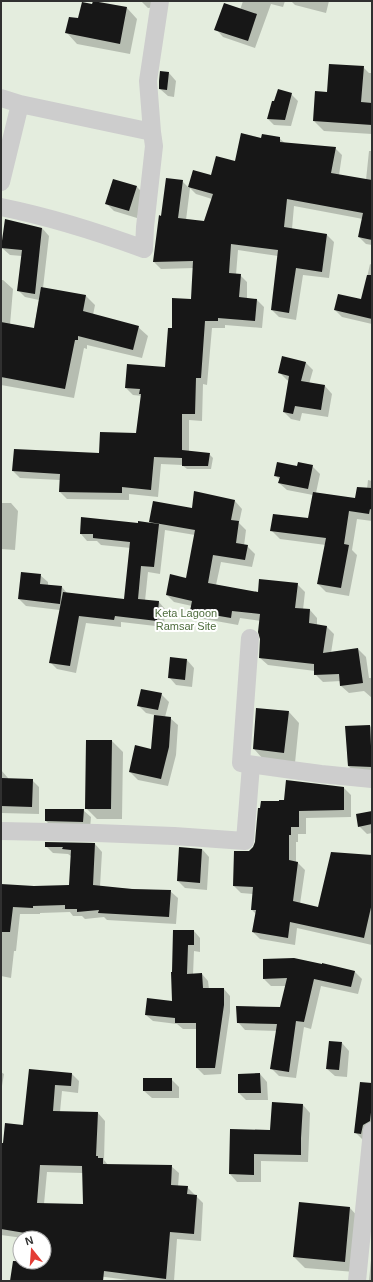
<svg xmlns="http://www.w3.org/2000/svg" width="373" height="1282" font-family="Arial,sans-serif">
<style>
.green{fill:#e4edde;fill-rule:evenodd}
.shadow{fill:#0003;fill-rule:evenodd}
.building{fill:#171717;fill-rule:evenodd}
.lines{fill:none;stroke-linecap:round;stroke-linejoin:round}
.street{stroke:#cdcdcd;stroke-width:18}
.labels{text-anchor:middle;dominant-baseline:central;stroke-width:4;stroke-linejoin:round;paint-order:stroke}
.park-label{font-size:11px;fill:#4e6c3d;stroke:#fff}
</style>
<rect width="100%" height="100%" fill="#fff"/>
<!-- green -->
<path class="green" d="M1 1H372V1281H1ZM20 1238H44V1262H20Z"/>
<!-- shadow -->
<path class="shadow" d="M141 1H158L157 7 148 8Z
M243 1H285L283 7 271 4 255 48 223 37 216 29 240 10Z
M291 1H329L326 13 295 5Z
M127 8 137 19 130 54 77 44 67 33 79 19Z
M363 67 369 73H372V134L324 131 314 121 316 92 328 93Z
M161 72 169 73 176 81 174 97 168 96 160 89Z
M291 94 298 101 291 126 274 125 268 119Z
M279 138 286 144 335 148 342 155 339 175 366 180 369 151H372V245L366 244 359 237 363 219 294 206 292 229 327 235 334 242 329 278 303 275 296 320 279 317 272 310 278 256 238 250 236 275H240L247 282V299L257 300 264 307 262 328 225 325V328H212L207 385 203 384 202 421 189 420V452L209 454 213 458 211 469H187L182 465 161 464 158 497 129 494V500L67 499 60 492V480L20 478 13 471 100 454 137 434 142 396 133 395 126 388 166 368 173 329 192 300 194 268 161 269 154 262 160 217H162L182 181 189 188 193 171 212 176 236 162 262 139ZM190 188 196 194 212 199 205 222 186 220Z
M137 187 144 194 137 218 114 211 107 204Z
M42 228 49 236 43 288 86 296 95 305 93 315 138 327 148 336 142 358 87 345V349L84 348 74 398 1 385V280H3L13 289 10 325 34 329 39 300 25 297 18 290 22 256 10 255 2 248Z
M370 264 372 265V324L342 317 335 310 362 300Z
M305 362 313 370 309 384 325 386 332 394 328 417 302 413 300 421 291 419 284 412 289 381 287 380 280 373Z
M312 466 320 474 316 493 356 499 367 489 368 480 372 481V521L357 519 352 550 357 555 349 596 326 592 318 584 326 545 280 539 271 530 309 519 313 495 287 490 279 483 280 480 275 475 298 467Z
M195 492 235 501 242 509 239 523 246 530 244 546H247L255 554 252 567 221 562 216 585 259 593 297 584 305 592 303 610H310L317 618V625L327 627 334 634 331 653 358 649 366 657 369 678H372V698L364 691 349 693 341 686V681L323 682 315 674V671L268 665 260 658 261 621 240 618 238 625 199 618 191 611 192 606 174 602 167 595 187 579 195 535 165 530 160 574 148 572 145 601 159 602 165 609 164 627 121 622V627L86 623 76 673 57 669 50 662 60 610 26 606 19 599 40 575 48 582V586L62 587 67 593 125 600 131 548 101 545 97 541H87L81 534 139 524H152L150 521 193 509Z
M1 503H11L18 511 15 550 1 549Z
M187 660 194 668 192 687 176 685 169 677Z
M161 694 169 702 165 717 170 718 178 725 176 755 168 786 138 780 130 772 152 750 155 715 146 713 138 705Z
M289 712 299 723 295 763 264 760 254 749Z
M370 726 372 728V774L356 773 348 766 346 727Z
M112 741 123 752 122 819H97L86 808Z
M1 770 8 778V779L32 780 39 787V814L1 813Z
M344 788 351 795V817L306 818V834H298V842H296V862L298 863 305 870 300 904 318 908 372 856V945L297 928 295 945 260 939 253 932 256 914 252 910 253 894 241 893 234 886 250 852 254 848 280 802Z
M83 810 91 817 90 829H54L46 821Z
M372 812V833L367 834 359 826Z
M46 843 95 844 102 852 100 887 170 891 178 898 176 924 107 920 104 917 85 919 82 916H73L70 912 40 913V914H20L16 951H14L11 978 1 976V886L34 887 70 886 71 856 68 854 53 853 46 846Z
M202 849 209 857 207 890 185 888 178 881Z
M194 931 200 938V952L194 951 193 975 202 974 208 981 209 989H224L230 996V1012L221 1074 204 1075 197 1068V1029H183L177 1024 153 1021 146 1015 174 1002 172 973Z
M354 971 362 979 358 994 321 986 311 1029 304 1027 296 1078 279 1076 271 1068 277 1031 245 1030 238 1022 281 1008 287 986H271L264 979Z
M342 1043 349 1051 347 1077 335 1076 327 1069Z
M30 1070 72 1074 79 1081 78 1093 62 1091 60 1112 98 1113 105 1121 104 1160 108 1165 171 1166 179 1173 178 1187H187L203 1203 201 1241 177 1239 174 1281H136L43 1269 42 1281H11L44 1262V1238H23L1 1235V1144H4L24 1126ZM47 1172 83 1173 84 1205 44 1204Z
M1 1072 4 1074 2 1086H1Z
M260 1074 267 1082 268 1100H246L239 1093Z
M171 1079 179 1087V1098H152L144 1091Z
M372 1084V1132L363 1140 355 1132Z
M303 1105 310 1113 308 1162 261 1161V1182H237L230 1174 271 1131Z
M350 1208 360 1219 355 1272 305 1268 294 1257Z
M371 1260H372V1281H369Z"/>
<!-- building -->
<path class="building" d="M93 1 127 7 120 44 65 33 69 17 78 18 82 2 92 4Z
M224 3 257 14 248 41 214 30Z
M329 64 364 66 361 102 372 103V125L313 121 315 91 327 92Z
M160 71 169 72 167 90 159 89V81Z
M278 89 292 93 285 120 267 119 272 101H274Z
M241 133 261 138 262 134 280 137V142L336 147 331 173 372 180V240L358 237 363 213 287 199 284 227 327 234 322 272 296 268 289 313 271 310 278 250 231 244 229 273 241 274 239 297 257 299 255 321 218 318V321H205L201 378H196L195 414H182V458L154 457 151 490 122 487V493L59 492 60 474 12 471 14 449 99 453 100 432 136 433 141 394H139L140 389 125 388 127 364 165 367 168 328H172V298L191 299 193 261 153 262 159 215 161 216 166 178 183 180 178 218 204 221 213 194 188 187 193 170 211 175 216 156 235 161Z
M113 179 137 186 129 211 105 204Z
M5 219 42 228 35 294 17 291 22 250 1 248Z
M367 275H372V319L334 310 338 294 361 299Z
M41 287 86 295 83 311 139 326 133 350 78 336V340H75L65 389 1 377V322L34 328Z
M282 356 306 362 301 381 325 385 321 410 295 406 293 414 283 412 289 376 278 373Z
M182 450 210 453 208 466H182Z
M277 462 297 466 298 462 313 465 308 489 278 483 280 477 274 476Z
M357 487 372 488V510L370 509 369 514 349 511 344 544 349 545 341 588 317 584 326 538 270 531 273 514 308 518 313 492 355 498Z
M194 491 235 500 231 520 239 521 236 543 248 545 245 560 213 555 208 583 258 592 259 579 298 583 295 608 310 609 309 623 327 626 323 653 358 648 363 683 340 686 339 674 314 675V664L259 658 260 639 258 632 260 614 232 611 231 618 190 611 192 601 166 595 170 574 186 578 195 530 149 522 153 501 192 508Z
M81 517 138 523V521L159 524 154 567 141 566 138 599 159 601 157 621 115 616 114 620 79 616 70 666 49 663 63 592 124 599 130 542 93 538V534H80Z
M21 572 41 574 40 584 62 586 60 604 18 599Z
M170 657 187 659 185 680 168 678Z
M141 689 162 693 158 710 137 706Z
M256 708 289 711 284 753 253 749Z
M154 715 171 717 169 747 161 779 129 772 135 745 151 749Z
M370 725 372 767 348 766 345 726Z
M86 740H112L111 809H85Z
M1 778 33 779 32 807 1 806Z
M286 780 344 787V810L299 811V827H291V835H289V860L298 862 293 901 318 907 331 852 372 855V903L364 938 290 922 288 938 252 932 256 910H251L253 887 233 886 234 851H249L253 847 255 842 258 808H260L261 801H279V800H284Z
M45 809H84L83 822 45 821Z
M372 811V824L358 827 356 814Z
M45 842 95 843 93 885 132 889 171 890 169 917 98 913 99 910 77 912V909H65V905L33 906V908L13 907 10 932H1V884L34 886 69 885 71 850 62 849 63 847H45Z
M179 847 202 849 200 883 177 881Z
M173 930H194V945H188L187 974 202 973 203 988H224V1005L215 1068H196V1023H175V1018L145 1015 147 998 172 1001 171 972H172Z
M294 958 322 964V963L355 971 351 987 314 979 304 1022 296 1021 289 1072 270 1069 277 1024 237 1023 236 1006 280 1007 287 978 263 979V959Z
M329 1041 342 1042 339 1070 326 1069Z
M29 1069 72 1073 71 1086 55 1085 53 1111 98 1112 96 1156H98V1158H103V1164L172 1165 171 1185 188 1186 187 1194 197 1195 194 1234 170 1232 166 1279 104 1271 103 1281H10L13 1261 44 1262V1238H24L25 1233 1 1229V1143H3L5 1123 23 1125ZM40 1165 82 1166 83 1204 37 1203Z
M260 1073 261 1093H238V1074Z
M143 1078H172V1091H143Z
M360 1082 372 1083V1104L370 1121 363 1125 361 1134 354 1133Z
M272 1102 303 1104 301 1138V1155L254 1154V1175L229 1174 230 1129 270 1130Z
M299 1202 350 1207 345 1262 293 1257Z"/>
<g class="lines">
<!-- street -->
<path class="street" d="M1 98 20 104 152 132
M1 182 20 104
M1 207C50 217 98 232 144 249L145 227 154 146 152 132 148 81 160 1
M250 638 241 763 321 774 372 779
M1 831 97 833 174 836 245 841 251 765
M357 1281 372 1131"/>
</g>
<g class="labels">
<!-- park labels -->
<g class="park-label">
<text x="186" y="613">Keta Lagoon<tspan x="186" dy="13">Ramsar Site</tspan></text>
</g>
</g>
<!-- border -->
<rect width="373" height="1282" fill="none" stroke="#303030" stroke-width="4"/>
<!-- north arrow -->
<g transform="translate(32 1250) rotate(343)"><circle r="19" fill="#ffffff" stroke="#acacac"/>
<path d="M0-3L7 15L0 10L-7 15Z" fill="#e43c35"/>
<text y="-6" font-size="11" font-weight="bold" text-anchor="middle" fill="#303030">N</text>
</g>
</svg>
